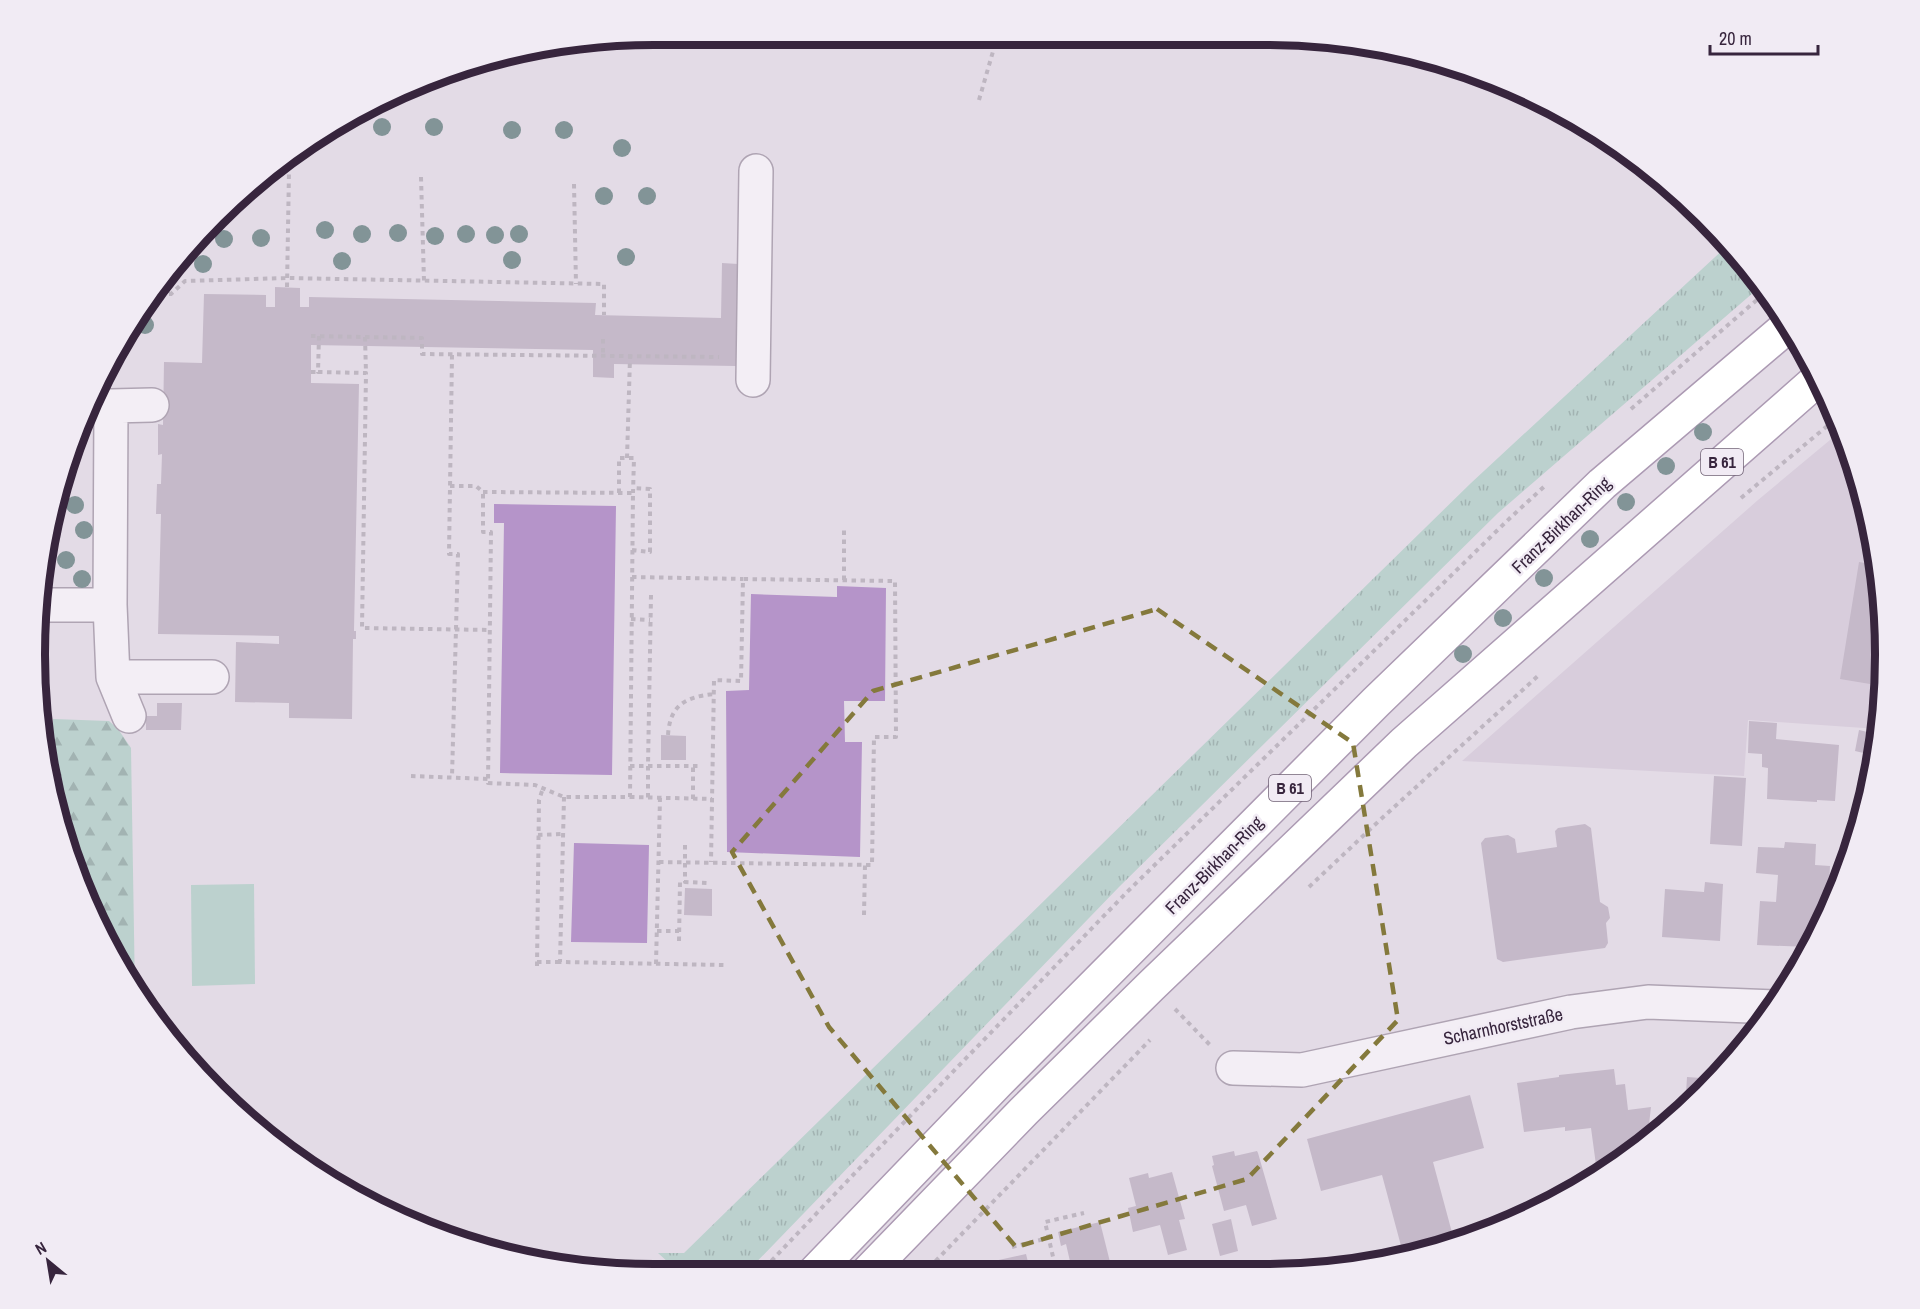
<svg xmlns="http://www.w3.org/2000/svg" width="1920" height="1309" font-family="'Archivo Narrow',sans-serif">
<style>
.built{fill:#d8cddc}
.grass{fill:url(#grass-tufts)}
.forest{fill:url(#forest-firs)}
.pitch{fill:#bcd1ce}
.water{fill:#b594c9}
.building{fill:#c5b9c9}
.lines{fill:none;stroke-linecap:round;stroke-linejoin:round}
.minor-casing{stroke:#afa4b3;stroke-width:36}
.major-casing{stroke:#ac9ab3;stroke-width:36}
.path{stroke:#beb6c1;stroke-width:4;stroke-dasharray:4.5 4.5;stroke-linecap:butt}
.minor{stroke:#f3eef5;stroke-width:33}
.major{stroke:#fff;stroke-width:33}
.tree{fill:#829497}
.marked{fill:none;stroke:#84793c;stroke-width:4.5;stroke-dasharray:12 8;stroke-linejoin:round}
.labels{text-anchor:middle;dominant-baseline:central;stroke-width:5;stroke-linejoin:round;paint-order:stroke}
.shield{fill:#f1ebf4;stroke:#6f6074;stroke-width:1.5}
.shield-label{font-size:16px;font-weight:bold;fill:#37253d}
.street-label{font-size:18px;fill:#37253d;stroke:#f1ebf4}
.rim{fill:none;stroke:#37253d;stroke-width:8}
</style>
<defs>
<pattern id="grass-tufts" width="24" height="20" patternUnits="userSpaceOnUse" patternTransform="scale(1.5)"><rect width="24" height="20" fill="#bcd1ce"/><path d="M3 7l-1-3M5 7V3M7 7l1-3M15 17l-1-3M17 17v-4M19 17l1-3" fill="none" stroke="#a2b3b2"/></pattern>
<pattern id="forest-firs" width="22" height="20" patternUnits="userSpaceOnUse" patternTransform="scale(1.5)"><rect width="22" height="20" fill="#bcd1ce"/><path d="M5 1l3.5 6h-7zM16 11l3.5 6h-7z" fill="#a2b3b2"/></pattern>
</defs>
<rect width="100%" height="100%" fill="#e3dbe6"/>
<!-- built -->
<path class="built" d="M1842 430 1874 534 1885 655 1878 729 1748 720 1744 776 1462 761 1758 500Z"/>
<!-- grass -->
<path class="grass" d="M1728 245 1761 286 1498 513 1119 887 745 1274H681L658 1253H684L1471 483Z"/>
<!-- forest -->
<path class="forest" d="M53 719 109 721 118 729 131 748 135 993 99 929 52 793Z"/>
<!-- pitch -->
<path class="pitch" d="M254 884 255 984 192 986 191 885Z"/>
<!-- water -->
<path class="water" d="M494 504 616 506 612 775 500 773 504 523H494Z
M837 586 886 588 885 701H844L845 742H862L860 857 727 852 726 691 749 690 751 594 837 597Z
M574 843 649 845 647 943 571 942Z"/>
<!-- building -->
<path class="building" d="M722 263 738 264 736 366 614 364V378L593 377V350L311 345V383L359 384 354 631H356V639H353L352 719 289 718V703L235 702 236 642 279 644V636L158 634 161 514H156L157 484H161L162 454 158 455V424L163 425 164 362 202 363 204 294 266 295V307H275V287L300 288V307H309V297L596 303 595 315 721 318Z
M1859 562 1877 565 1885 655 1882 686 1840 679Z
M157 703H182L181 730H146V716H157Z
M1749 721 1777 723 1776 739 1839 745 1835 801 1817 800V802L1767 799 1768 768 1762 767V754L1748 753Z
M1859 730 1876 734 1872 755 1855 751Z
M661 735 686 736V760H661Z
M1714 776 1746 778 1742 846 1710 844Z
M1585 824 1591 828 1600 902 1608 907 1610 918 1606 923 1608 943 1605 948 1503 962 1497 959 1481 843 1485 838 1508 835 1515 839 1517 853 1557 847 1555 831 1558 828Z
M1785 842 1816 844 1815 865 1830 866 1828 906H1823L1822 914H1826L1809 947 1757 945 1760 901 1776 902 1778 875 1756 873 1758 847 1784 848Z
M1705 882 1723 884 1720 941 1662 937 1665 889 1704 892Z
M685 888 712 889V916L684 915Z
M1614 1069 1616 1085 1625 1084 1628 1110 1651 1107 1647 1142 1643 1147 1616 1163 1596 1165 1591 1128 1565 1131V1127L1524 1132 1517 1083 1559 1077V1075Z
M1687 1077 1715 1079 1704 1093 1685 1110Z
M1470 1095 1484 1148 1433 1162 1454 1240 1404 1257 1382 1175 1321 1191 1307 1139Z
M1234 1151 1235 1156 1257 1151 1258 1153 1277 1219 1252 1226 1246 1205 1224 1211 1212 1166 1214 1165 1212 1156Z
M1172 1172 1185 1219 1179 1220 1187 1250 1168 1255 1160 1225 1133 1232 1128 1208 1136 1206 1129 1178 1148 1173 1149 1178Z
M1231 1219 1238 1251 1220 1256 1212 1224Z
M1100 1222 1113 1274H1068L1067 1271 1072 1270 1066 1244 1061 1246 1058 1232Z
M1026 1254 1031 1274H988L985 1263Z"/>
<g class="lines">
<defs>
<path id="minor" d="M753 380 756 171
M152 405 111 406 110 605 113 677H212
M38 605H110
M113 677 129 716
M1233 1068 1302 1070 1571 1012 1648 1002 1775 1007"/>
<path id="major" d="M813 1274 997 1083 1376 702 1602 484 1789 325
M866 1274 1024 1111 1151 986 1404 743 1818 379"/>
</defs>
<!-- minor casing -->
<use href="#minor" class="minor-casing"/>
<!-- major casing -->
<use href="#major" class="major-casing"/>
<!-- path -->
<path class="path" d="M979 100 998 34
M421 177 424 281
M574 184 576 284
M287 287 289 171
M151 294H171L185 281 288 278 604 284V315
M311 336 422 338V354L719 357
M319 336 318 372 366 373 362 628 490 630
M365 337 366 373
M603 339V357
M452 355 449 554H458L452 777
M311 372H318
M1631 409 1766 292
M627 458 630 358
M450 486H476L483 492
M483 492 633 493 630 797H564L535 785 488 783 491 532H483Z
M619 493V458H634L633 493
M1741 498 1838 417
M632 550 650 552V489L633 488
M46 570V549
M632 577 743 579
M844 580V527
M651 595 648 766H698
M631 619 650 620
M668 735C670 705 685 697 714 694
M43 739 44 641
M630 766H648V798
M411 776 488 779
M564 797 560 962 725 965
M630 797 712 799
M693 799V766
M538 835 562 834
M685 845V882L707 883
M659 862 872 865 874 737H896L895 581 743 579 741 681 714 680 711 862
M1309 887 1381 819 1539 675
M864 915 865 865
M657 931H679
M679 941 680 882H685
M537 962H560
M656 964 660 798
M537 966 539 800 543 788
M1175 1009 1210 1045
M1012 1247 1048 1238
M759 1274 853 1175 1127 892 1510 518 1547 484
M923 1274 1150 1040
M1057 1274 1045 1222 1084 1213"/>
<!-- minor -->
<use href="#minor" class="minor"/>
<!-- major -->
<use href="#major" class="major"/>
</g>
<!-- trees -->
<g class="tree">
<circle cx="382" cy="127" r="9"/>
<circle cx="434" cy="127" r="9"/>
<circle cx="512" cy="130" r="9"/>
<circle cx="564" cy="130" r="9"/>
<circle cx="622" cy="148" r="9"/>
<circle cx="604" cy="196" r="9"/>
<circle cx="647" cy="196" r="9"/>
<circle cx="325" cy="230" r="9"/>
<circle cx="398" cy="233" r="9"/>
<circle cx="362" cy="234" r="9"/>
<circle cx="466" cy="234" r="9"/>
<circle cx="519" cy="234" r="9"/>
<circle cx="495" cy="235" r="9"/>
<circle cx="435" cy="236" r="9"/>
<circle cx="261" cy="238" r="9"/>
<circle cx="224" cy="239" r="9"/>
<circle cx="626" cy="257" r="9"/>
<circle cx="512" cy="260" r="9"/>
<circle cx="342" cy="261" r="9"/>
<circle cx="203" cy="264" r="9"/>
<circle cx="145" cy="325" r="9"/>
<circle cx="1703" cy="432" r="9"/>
<circle cx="1666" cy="466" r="9"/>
<circle cx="1626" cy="502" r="9"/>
<circle cx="75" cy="505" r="9"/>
<circle cx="84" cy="530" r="9"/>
<circle cx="1590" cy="539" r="9"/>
<circle cx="66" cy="560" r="9"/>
<circle cx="1544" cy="578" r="9"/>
<circle cx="82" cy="579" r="9"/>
<circle cx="1503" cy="618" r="9"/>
<circle cx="1463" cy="654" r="9"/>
</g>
<!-- marked area -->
<path class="marked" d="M1157 609 1353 743 1398 1020 1247 1179 1016 1247 829 1027 732 852 873 691Z"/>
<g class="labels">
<!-- shield labels -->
<g class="shield">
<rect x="1701" y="449" width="42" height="26" rx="4.5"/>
<rect x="1269" y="775" width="42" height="26" rx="4.5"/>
</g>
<g class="shield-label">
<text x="1722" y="462">B 61</text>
<text x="1290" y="788">B 61</text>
</g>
<!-- street labels -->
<g class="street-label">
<text transform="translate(1561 525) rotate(-44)">Franz-Birkhan-Ring</text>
<text transform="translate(1214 865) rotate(-45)">Franz-Birkhan-Ring</text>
<text transform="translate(1503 1026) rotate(-12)">Scharnhorststraße</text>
</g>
</g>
<!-- crop -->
<path d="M0 0H1920V1309H0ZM654 45H1266A609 609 0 0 1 1875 654V655A609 609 0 0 1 1266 1264H654A609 609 0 0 1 45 655V654A609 609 0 0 1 654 45Z" fill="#f1ebf4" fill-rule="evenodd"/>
<path class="rim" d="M654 45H1266A609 609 0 0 1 1875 654V655A609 609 0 0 1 1266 1264H654A609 609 0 0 1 45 655V654A609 609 0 0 1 654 45Z"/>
<!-- north arrow -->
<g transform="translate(48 1261) rotate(330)" stroke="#f1ebf4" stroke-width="4.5" paint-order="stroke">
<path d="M0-4.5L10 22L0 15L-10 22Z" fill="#37253d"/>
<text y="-9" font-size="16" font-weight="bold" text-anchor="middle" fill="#37253d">N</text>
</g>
<!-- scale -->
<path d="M1710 45v9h108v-9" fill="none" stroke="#37253d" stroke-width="3"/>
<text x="1719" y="45" font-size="18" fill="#37253d" stroke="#f1ebf4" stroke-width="4.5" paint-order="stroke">20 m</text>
</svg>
